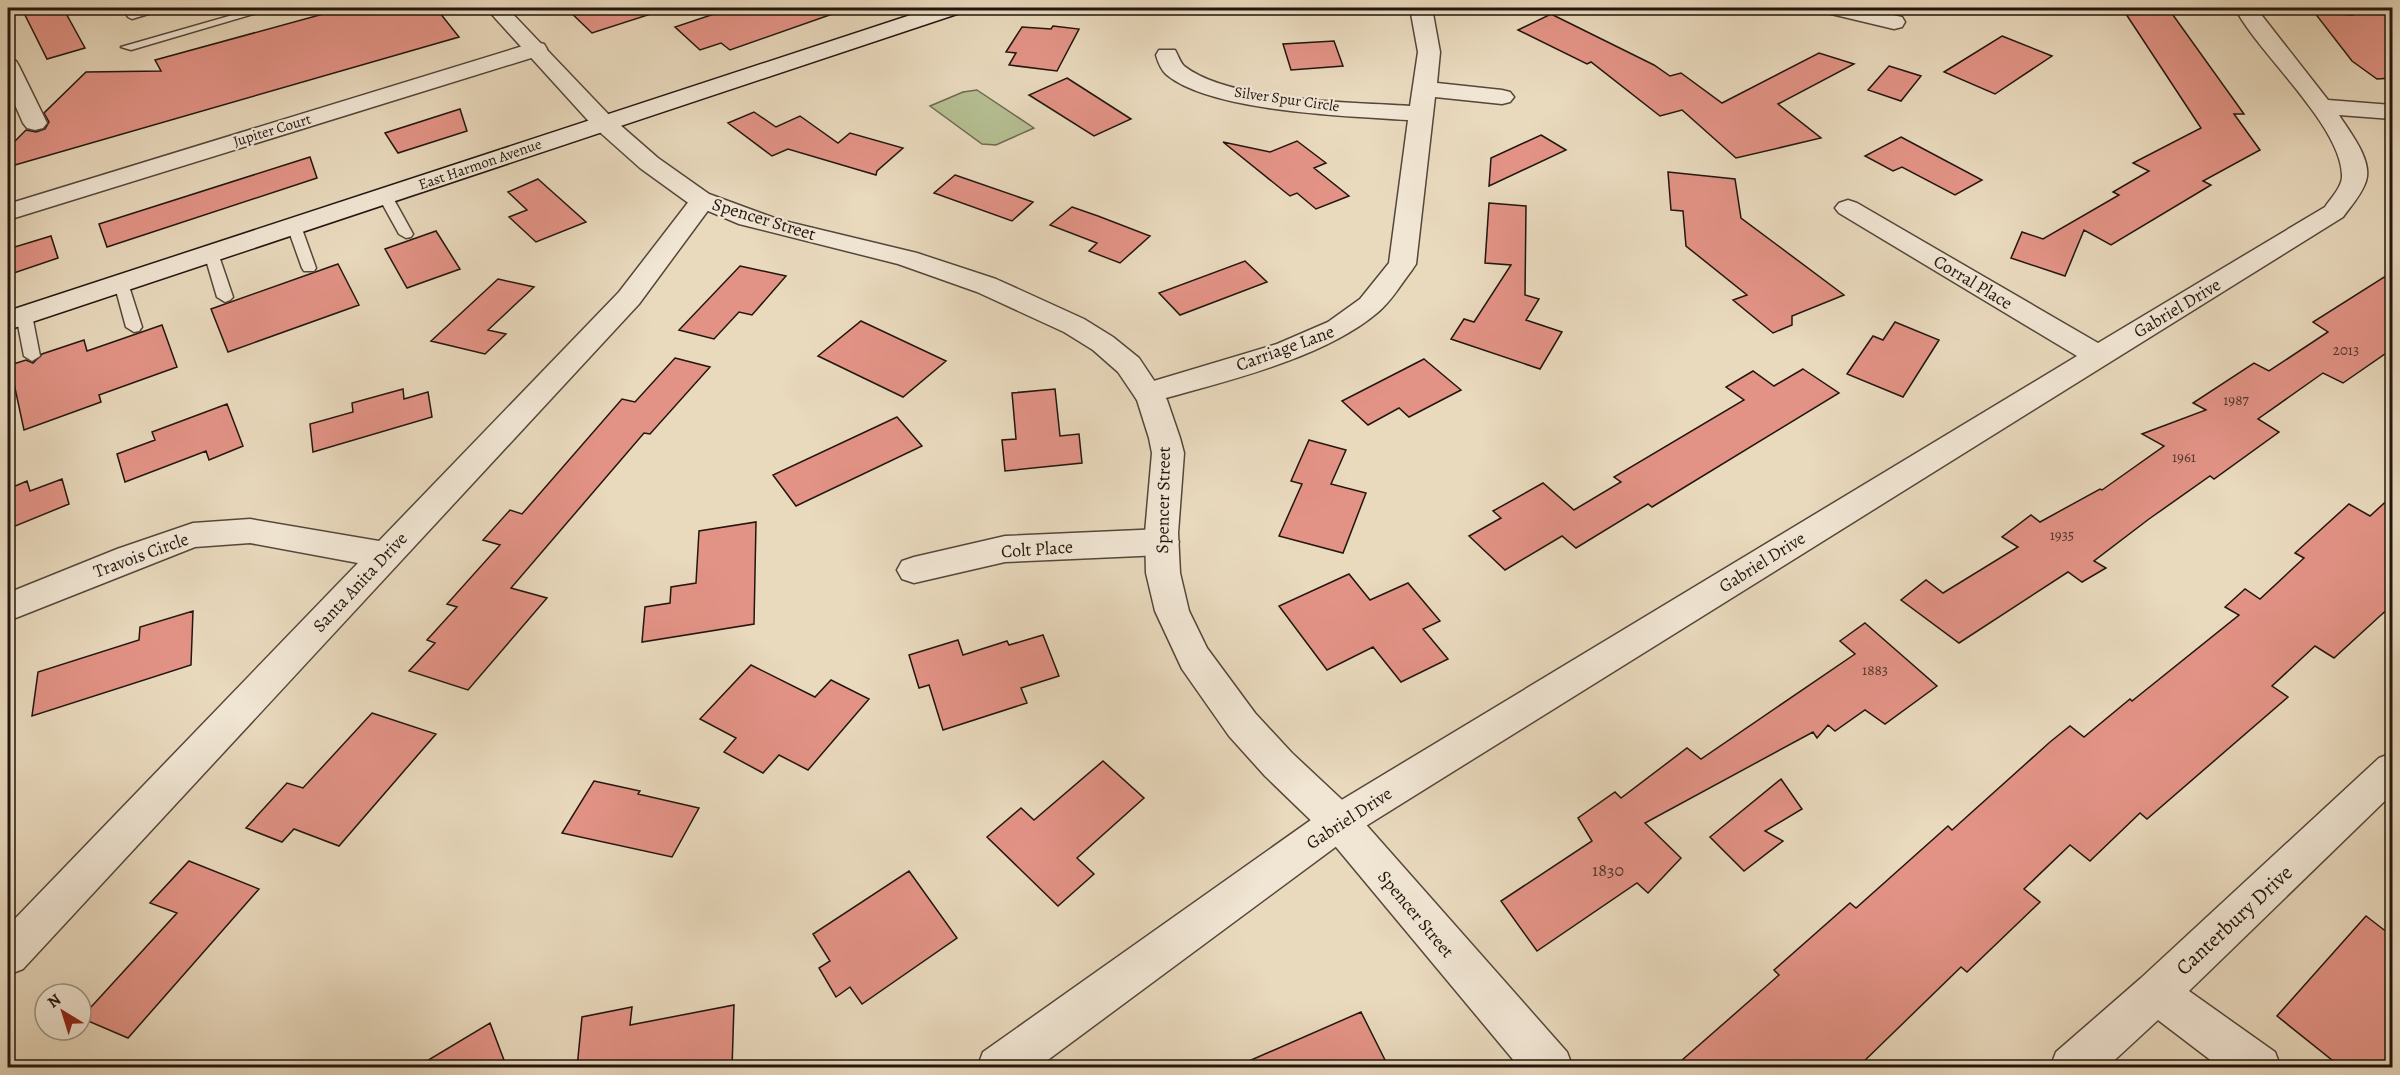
<svg xmlns="http://www.w3.org/2000/svg" width="2400" height="1075" font-family="Alegreya,serif">
<style>
.green{fill:#b5bf92;stroke:#6c6a50;stroke-width:1.5}
.building{fill:#e39386;stroke:#22160e;stroke-width:1.5}
.lines{fill:none;stroke-linecap:round;stroke-linejoin:round}
.service-casing{stroke:#54473a;stroke-width:3}
.minor-casing{stroke:#54473a;stroke-width:3}
.tertiary-casing{stroke:#54473a;stroke-width:3}
.secondary-casing{stroke:#22160e;stroke-width:3}
.service{fill:#f1e6d4;fill-rule:evenodd}
.minor{fill:#f1e6d4;fill-rule:evenodd}
.tertiary{fill:#f1e6d4;fill-rule:evenodd}
.secondary{fill:#f1e6d4;fill-rule:evenodd}
.labels{text-anchor:middle;dominant-baseline:central;stroke-width:4.5;stroke-linejoin:round;paint-order:stroke}
.far-street-label{font-size:15px;fill:#22160e;stroke:#f1e6d4}
.number-label{font-size:15px;fill:#52352c}
.street-label{font-size:18px;fill:#22160e;stroke:#f1e6d4}
.near-number-label{font-size:18px;fill:#52352c}
.near-street-label{font-size:21px;fill:#22160e;stroke:#f1e6d4}
</style>
<rect width="100%" height="100%" fill="#e9d9bd"/>
<filter id="stains"><feTurbulence type="fractalNoise" baseFrequency=".00333" numOctaves="4"/><feColorMatrix values="0 0 0 0 .2 0 0 0 0 .09 0 0 0 0 .02 0 0 0 .5 -.17"/></filter>
<radialGradient id="worn" r=".72"><stop offset=".6" stop-color="#630" stop-opacity="0"/><stop offset="1" stop-color="#630" stop-opacity=".3"/></radialGradient>
<!-- green -->
<path class="green" d="M977 90 1034 128 996 145 982 144 930 106 963 92Z"/>
<!-- building -->
<path class="building" d="M45 8H63L85 48 47 59 24 13Z
M345 8H436L459 37 8 167V148L26 130 36 132 45 129 49 122 44 113 86 72 161 71 155 60Z
M566 8H654V13L592 33Z
M732 8H840L841 11 730 50 721 43 700 50 675 27Z
M2122 8H2168L2244 114H2234L2260 150 2203 181 2211 185 2111 245 2084 230 2065 276 2011 258 2022 232 2043 239 2119 195 2113 192 2149 171 2133 163 2201 128Z
M2346 8H2392V78L2377 79 2352 61 2314 12 2352 15Z
M1551 14 1654 65 1670 76 1681 73 1722 103 1819 53 1854 64 1778 104 1821 138 1736 158 1682 110 1660 116 1591 62 1587 64 1518 30Z
M1053 26 1079 29 1057 71 1009 65 1016 53 1006 52 1022 27 1051 29Z
M2002 36 2052 56 1995 94 1944 72Z
M1334 41 1343 66 1291 70 1283 44Z
M1889 66 1921 76 1901 101 1868 90Z
M1067 78 1131 119 1094 136 1029 95Z
M460 109 467 131 398 153 385 133Z
M754 112 776 127 800 116 838 143 850 133 903 148 877 171 876 175 788 149 772 156 728 123Z
M1541 135 1566 150 1489 186 1491 158Z
M1901 137 1982 180 1955 195 1902 167 1893 171 1865 156Z
M1297 141 1326 163 1314 168 1349 196 1316 209 1297 193 1290 196 1223 142 1270 152Z
M310 157 317 178 107 247 99 224Z
M1668 172 1735 179 1741 218 1844 295 1792 316V325L1773 333 1733 300 1747 295 1686 246 1683 211 1671 210Z
M955 175 1033 202 1012 221 934 193Z
M538 179 586 222 536 242 509 217 527 210 508 192Z
M1489 203 1526 206 1525 295 1539 299 1526 320 1562 332 1540 369 1451 339 1464 319 1474 322 1511 265 1485 263Z
M1072 207 1098 216 1150 236 1120 263 1089 251 1097 243 1050 225Z
M436 231 460 269 407 288 385 249Z
M51 236 58 258 8 275V249Z
M1245 261 1267 282 1180 315 1159 293Z
M338 264 359 305 228 352 211 309Z
M740 266 786 276 752 315 739 312 714 339 679 330Z
M2392 272V349L2343 383 2323 373 2258 419 2279 432 2214 479 2210 476 2149 519 2094 561 2106 568 2082 582 2068 572 1959 643 1901 600 1926 580 1943 593 2018 547 2002 537 2031 515 2040 522 2100 489 2102 490 2164 446 2142 434 2206 410 2193 403 2254 363 2269 371 2328 332 2313 322Z
M498 279 534 287 488 330 506 334 485 354 431 341Z
M861 321 946 361 903 397 818 356Z
M1895 322 1939 340 1903 397 1847 374 1873 336 1883 340Z
M162 325 177 367 99 395 101 402 24 430 10 365 26 360 33 363 42 354 84 340 87 351Z
M675 358 710 367 650 434 644 433 511 588 547 598 468 690 409 671 435 643 427 640 457 607 447 604 500 545 483 540 510 510 522 514 622 399 635 402Z
M1424 359 1461 390 1409 417 1399 408 1368 425 1342 401Z
M1803 369 1839 393 1652 507 1648 504 1576 548 1562 536 1505 570 1469 536 1501 518 1493 511 1543 483 1574 510 1621 482 1614 477 1744 400 1726 387 1753 371 1774 386Z
M403 389 404 399 428 392 432 417 313 452 310 424 353 412 352 403Z
M1055 389 1060 436 1079 434 1082 463 1005 471 1002 440 1016 439 1012 393Z
M227 404 243 446 209 460 206 451 125 482 117 454 155 440 152 432Z
M897 417 922 446 796 506 773 475Z
M1309 440 1346 450 1331 484 1366 493 1343 553 1279 536 1302 484 1291 481Z
M62 479 69 504 8 529V489L27 481 30 491Z
M2392 496V605L2334 658 2315 646 2272 686 2288 697 2147 819 2140 813 2090 861 2070 845 2024 889 2040 902 1967 972 1961 967 1857 1068H1673L1779 975 1774 970 1850 903 1856 908 1948 826 1952 830 2050 742 2070 726 2084 737 2130 699 2132 701 2239 615 2225 607 2245 589 2260 599 2304 558 2295 553 2349 504 2370 516Z
M756 522 754 624 642 642 645 607 670 603 671 587 696 583 699 531Z
M1349 574 1370 600 1408 583 1440 621 1423 629 1448 659 1401 682 1373 647 1327 670 1279 606Z
M193 611 191 665 32 716 38 672 139 640 140 627Z
M1865 623 1937 686 1885 724 1865 710 1835 731 1828 725 1817 738 1813 732 1645 823 1681 858 1648 893 1637 883 1537 951 1501 901 1592 841 1578 818 1615 792 1621 798 1687 748 1701 759 1855 654 1840 641Z
M1043 635 1059 676 1021 688 1027 703 943 730 929 685 919 688 909 655 958 640 963 655 1007 641 1009 645Z
M751 665 815 697 831 680 869 699 808 770 779 755 763 773 724 752 736 738 700 719Z
M372 713 436 734 339 846 294 829 282 842 246 828 287 783 303 788Z
M1103 761 1144 798 1077 858 1094 874 1058 906 987 837 1021 808 1034 820Z
M1781 779 1802 809 1765 831 1783 841 1744 871 1710 837Z
M594 781 640 791 638 794 699 808 672 857 562 833Z
M189 861 259 889 128 1038 81 1018 177 913 150 903Z
M909 871 957 938 862 1004 850 987 836 997 819 968 830 961 813 934Z
M2366 916 2392 936V1068H2342L2277 1016Z
M734 1005 732 1068H577L582 1017 632 1007 630 1025Z
M1361 1012 1389 1068H1233Z
M490 1023 507 1068H415Z"/>
<g class="lines">
<defs>
<path id="service" d="M122 8H133L135 11 168 8 132 19 128 17Z
M257 8H274L131 50 121 47Z
M385 192 392 196 413 234 411 237 406 238 399 234 378 196Z
M294 222 301 226 316 268 314 271H304L302 268 287 226Z
M211 249 218 253 233 297 230 300 225 302 217 297 204 253Z
M121 278 128 283 142 327 139 331 134 332 126 327 114 283Z
M24 310 32 315 40 356 32 361 24 356 16 315Z"/>
<path id="minor" d="M1410 8H1432L1440 52 1437 83 1502 90 1510 92 1514 97 1510 102 1502 104 1435 97 1416 264 1412 270C1401 284 1391 302 1377 313 1321 360 1219 383 1148 403L1137 400 1133 393 1137 386 1277 344 1328 322 1360 299 1389 263 1408 120C1349 116 1212 112 1167 75 1161 70 1158 62 1156 55L1159 50H1175C1178 55 1180 62 1184 66 1230 102 1352 102 1410 106L1418 52Z
M1824 8H1860L1902 17 1905 22 1902 27 1894 29 1827 13Z
M2235 8H2256L2328 100 2392 105V119L2339 115C2349 131 2373 160 2366 181 2362 194 2351 206 2343 217L1353 834 1037 1068H977L983 1052 1325 810 2077 356 1839 213 1835 208 1839 203 1848 200 1857 203 2098 343 2325 207C2331 198 2343 186 2342 175 2341 125 2257 52 2235 8Z
M536 42 544 44 547 49 544 54 8 220V204Z
M8 59 16 61 19 66 47 123 43 128 35 130 27 128 23 123 8 89Z
M702 193 711 196 715 201 639 304 23 969 8 975V926L358 563 250 543 195 547 8 621V593L117 549 193 523 250 519 379 541 619 292 693 196Z
M1162 529 1174 533 1179 542 1174 551 1162 555 1005 562 914 583 902 579 897 570 902 561 914 557 1005 536Z
M2392 753V794L2189 991 2275 1052 2281 1068H2221L2158 1020 2106 1068H2050L2056 1052 2141 978 2379 758Z"/>
<path id="tertiary" d="M486 8H507L611 117 658 158 709 194 780 220 917 253 996 279 1084 319 1113 337 1139 358 1167 400 1180 438 1184 453 1178 533 1180 573 1189 611 1207 648 1255 713 1292 753 1354 811 1567 1052 1573 1068H1520L1326 835 1265 776 1229 736 1182 669 1155 611 1146 573 1145 533 1152 453 1149 438 1137 400 1118 372 1093 350 1064 332 977 292 898 264 739 224 687 202 640 168 594 127Z"/>
<path id="secondary" d="M932 8H963L960 13 8 330V311Z"/>
</defs>
<!-- service casing -->
<use href="#service" class="service-casing"/>
<!-- minor casing -->
<use href="#minor" class="minor-casing"/>
<!-- tertiary casing -->
<use href="#tertiary" class="tertiary-casing"/>
<!-- secondary casing -->
<use href="#secondary" class="secondary-casing"/>
<!-- service -->
<use href="#service" class="service"/>
<!-- minor -->
<use href="#minor" class="minor"/>
<!-- tertiary -->
<use href="#tertiary" class="tertiary"/>
<!-- secondary -->
<use href="#secondary" class="secondary"/>
</g>
<g class="labels">
<!-- far-street labels -->
<g class="far-street-label">
<text transform="translate(1287 99) rotate(8)">Silver Spur Circle</text>
<text transform="translate(272 130) rotate(-17)">Jupiter Court</text>
<text transform="translate(480 164) rotate(-19)">East Harmon Avenue</text>
</g>
<!-- number labels -->
<g class="number-label">
<text x="2346" y="350">2013</text>
<text x="2236" y="400">1987</text>
<text x="2184" y="457">1961</text>
<text x="2062" y="535">1935</text>
<text x="1875" y="670">1883</text>
</g>
<!-- street labels -->
<g class="street-label">
<text transform="translate(764 219) rotate(17)">Spencer Street</text>
<text transform="translate(1973 282) rotate(31)">Corral Place</text>
<text transform="translate(2177 308) rotate(-31)">Gabriel Drive</text>
<text transform="translate(1285 348) rotate(-20)">Carriage Lane</text>
<text transform="translate(1163 500) rotate(-89)">Spencer Street</text>
<text transform="translate(1037 549) rotate(-4)">Colt Place</text>
<text transform="translate(141 555) rotate(-20)">Travois Circle</text>
<text transform="translate(1762 562) rotate(-32)">Gabriel Drive</text>
<text transform="translate(360 582) rotate(-47)">Santa Anita Drive</text>
<text transform="translate(1349 818) rotate(-33)">Gabriel Drive</text>
<text transform="translate(1416 914) rotate(50)">Spencer Street</text>
</g>
<!-- near-number labels -->
<g class="near-number-label">
<text x="1608" y="870">1830</text>
</g>
<!-- near-street labels -->
<g class="near-street-label">
<text transform="translate(2234 920) rotate(-43)">Canterbury Drive</text>
</g>
</g>
<!-- margin -->
<rect width="2400" height="1075" fill="none" stroke="#e9d9bd" stroke-width="30"/>
<rect x="9" y="9" width="2382" height="1057" fill="none" stroke="#22160e" stroke-width="3"/>
<rect x="15" y="15" width="2370" height="1045" fill="none" stroke="#22160e" stroke-width="1.5"/>
<!-- north arrow -->
<g transform="translate(63 1012) rotate(322)"><circle r="28" fill="#f1e6d4" stroke="#9e9385" stroke-width="1.5"/>
<path d="M0-4.5L10 22L0 15L-10 22Z" fill="#8f2418"/>
<text y="-9" font-size="16" font-weight="bold" text-anchor="middle" fill="#22160e">N</text>
</g>
<rect width="100%" height="100%" filter="url(#stains)"/>
<rect width="100%" height="100%" fill="url(#worn)"/>
</svg>
